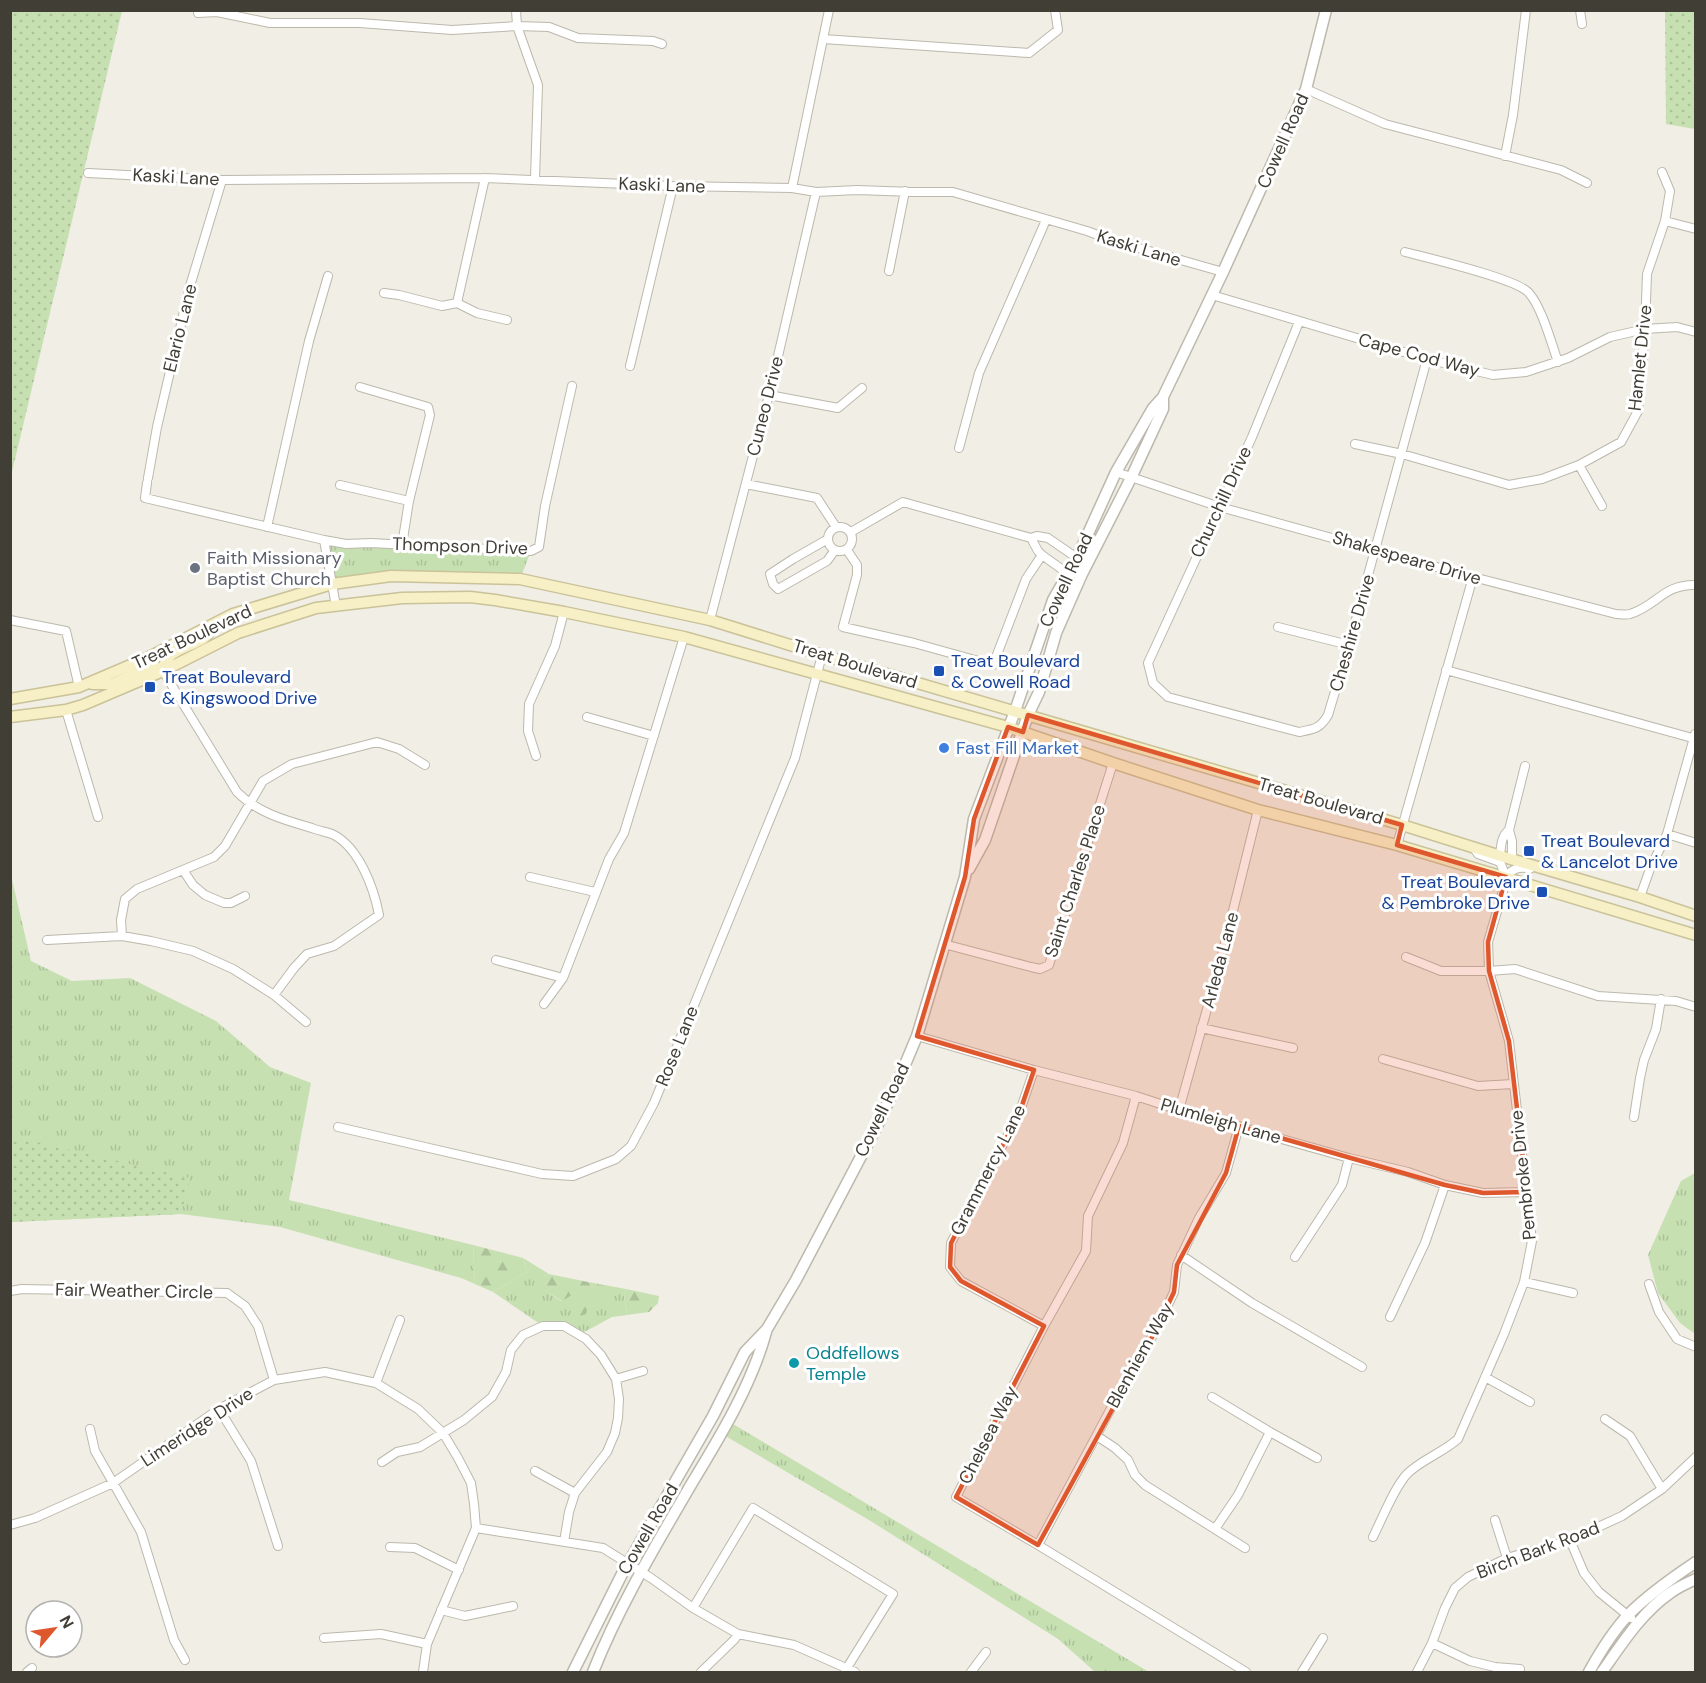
<svg xmlns="http://www.w3.org/2000/svg" width="1706" height="1683" font-family="'DM Sans',sans-serif">
<style>
.grass{fill:url(#grass-tufts)}
.forest{fill:url(#forest-firs)}
.park{fill:url(#park-dots)}
.lines{fill:none;stroke-linecap:round;stroke-linejoin:round}
.minor-casing{stroke:#bdb8ac;stroke-width:10}
.tertiary-casing{stroke:#bdb8ac;stroke-width:13}
.secondary-casing{stroke:#cac299;stroke-width:13}
.minor{stroke:#fff;stroke-width:8}
.tertiary{stroke:#fff;stroke-width:10}
.secondary{stroke:#f7f0c7;stroke-width:10}
.marked{fill:#df572c;fill-opacity:0.2;stroke:#df572c;stroke-width:4.5;stroke-linejoin:round}
.worship-dot{fill:#6b7280;stroke:#fff;stroke-width:2}
.transit-dot{fill:#1a4fb4;stroke:#fff;stroke-width:2}
.shop-dot{fill:#3f7fe0;stroke:#fff;stroke-width:2}
.culture-dot{fill:#0f9aa8;stroke:#fff;stroke-width:2}
.labels{text-anchor:middle;dominant-baseline:central;stroke-width:6;stroke-linejoin:round;paint-order:stroke}
.street-label{font-size:18px;fill:#413e35;stroke:#fff}
.worship-label{font-size:18px;fill:#5b616d;stroke:#fff;text-anchor:start}
.transit-label{font-size:18px;fill:#164399;stroke:#fff;text-anchor:start}
.shop-label{font-size:18px;fill:#366cbe;stroke:#fff;text-anchor:start}
.culture-label{font-size:18px;fill:#0d838f;stroke:#fff;text-anchor:start}
</style>
<defs>
<pattern id="grass-tufts" width="24" height="20" patternUnits="userSpaceOnUse" patternTransform="scale(1.5)"><rect width="24" height="20" fill="#c7e0b2"/><path d="M3 7l-1-3M5 7V3M7 7l1-3M15 17l-1-3M17 17v-4M19 17l1-3" fill="none" stroke="#acc19a"/></pattern>
<pattern id="forest-firs" width="22" height="20" patternUnits="userSpaceOnUse" patternTransform="scale(1.5)"><rect width="22" height="20" fill="#c7e0b2"/><path d="M5 1l3.5 6h-7zM16 11l3.5 6h-7z" fill="#acc19a"/></pattern>
<pattern id="park-dots" width="8" height="8" patternUnits="userSpaceOnUse" patternTransform="scale(1.5)"><rect width="8" height="8" fill="#c7e0b2"/><path d="M2 2h.1M6 6h.1" fill="none" stroke="#acc19a" stroke-width="1.8" stroke-linecap="round"/></pattern>
</defs>
<rect width="100%" height="100%" fill="#f0eee5"/>
<!-- grass -->
<path class="grass" d="M324 540 531 551 520 579 391 576 332 584Z
M10 871 31 961 72 981 130 978 216 1021 270 1067 311 1083 289 1200 473 1245 475 1284 461 1278 280 1227 181 1214 11 1222Z
M1695 1173V1334L1680 1323 1658 1293 1648 1255 1681 1181Z
M523 1258 549 1274 534 1283 561 1301 577 1292 593 1288 588 1282 626 1289 624 1295 627 1315 612 1317 579 1335 564 1326H543L493 1292 527 1272Z
M728 1421 1149 1672H1095L1058 1639 869 1520 722 1434Z"/>
<!-- forest -->
<path class="forest" d="M473 1245 523 1258 527 1272 493 1292 475 1284Z
M549 1274 588 1282 593 1288 586 1314 575 1318 577 1292 562 1301 533 1283Z
M626 1289 659 1296 658 1303 649 1312 627 1315 624 1295Z"/>
<!-- park -->
<path class="park" d="M11 10 122 11 11 476 10 11Z
M1665 11H1695V129L1666 124Z
M11 1136 190 1178 181 1214 11 1222Z"/>
<g class="lines">
<defs>
<path id="minor" d="M516 10 517 26 538 85 535 179
M1580 10 1582 24
M198 13 217 12 270 23H360L452 30 517 26 549 27 578 38 653 41 662 44
M823 39 1029 53 1058 30 1055 10
M1306 89 1385 124 1561 170 1587 183
M1505 156 1513 115 1526 10
M88 173 222 180 485 178 673 186 792 188 816 192 857 190 913 192H953L1087 231 1114 241 1223 272
M792 188 829 10
M1665 221 1696 229
M1405 252C1428 258 1518 279 1529 293 1542 308 1551 342 1558 362
M889 271 905 191
M384 293 399 295 442 306 457 303
M1212 295 1427 359 1493 375 1526 372 1568 358 1610 337 1645 329 1677 327 1696 332
M457 303 485 178
M457 303 477 313 507 320
M1299 322 1252 437 1148 663 1153 683 1168 697 1299 732C1314 729 1320 729 1328 715L1349 645 1427 359
M630 366 673 186
M360 387 428 407 430 415 409 501 402 545
M769 395 838 408 862 388
M1355 444 1402 454 1509 485 1542 479 1579 465 1621 442 1638 411 1645 329 1647 274 1665 221 1670 191 1662 172
M959 448 979 373 1046 220
M1579 465 1602 506
M1116 472 1220 507 1473 577 1616 614C1620 614 1626 615 1630 614 1657 606 1663 584 1696 585
M148 478 157 427 190 286 222 180
M147 483 145 498 324 540 336 606
M746 484 817 498 836 527
M340 485 409 501
M828 539a12 12 0 1 1 24 0a12 12 0 1 1-24 0Z
M267 527 309 341 328 276
M851 532 903 502 1031 538 1037 536 1048 538 1077 558 1082 574 1067 573 1042 555
M828 539 793 559 770 574 773 584 778 589 827 561 835 550
M324 540 346 544 371 543 426 546 531 551 539 547 545 506 572 386
M847 550 857 565V575L843 627 914 643 993 665 1026 579 1042 555 1038 551 1031 538
M10 620 66 631 79 687
M710 620 769 395 816 192
M1278 627 1349 645
M1446 670 1696 739
M163 671 237 792C258 813 284 820 312 828 319 831 328 832 334 835 359 848 374 888 379 915L334 946 307 954 294 968 274 995
M66 710 98 817
M587 717 654 736
M536 756 528 731 529 704 555 646 564 612
M1509 830 1512 841V860
M1667 834 1696 843
M1397 845 1473 577
M1474 848 1478 854 1500 862 1506 877
M1500 856C1501 847 1501 836 1509 830L1525 766
M183 870 193 885 205 895 224 903H231L245 896
M530 877 595 892
M1640 897 1650 869 1667 834 1695 734
M122 936 121 920 125 899 137 889 214 857 225 846 263 781 292 764 377 742 399 749 425 765
M47 940 122 936 151 941 193 951 233 969 274 995 306 1022
M944 944 1031 967 1040 969 1049 965 1113 763
M1406 957 1441 971H1489L1515 969 1598 996 1676 1001 1696 1007
M496 960 563 978
M544 1004 563 978 609 859 624 833 684 637
M1201 1028 1293 1048
M917 1036 1034 1070 1136 1096 1179 1110 1349 1158 1408 1172 1445 1185 1483 1193 1527 1192
M1383 1059 1478 1086 1513 1084
M1034 1070 1019 1114 951 1243 950 1267 961 1281 1044 1326
M1136 1096 1123 1143 1088 1216 1086 1251 1044 1326 956 1497 1038 1545 1246 1672
M1179 1110 1222 955 1258 810
M1634 1117 1640 1078 1644 1060 1656 1029 1661 999
M338 1127 542 1174 573 1176 616 1159 631 1146 654 1103 795 758 822 655
M1181 1255 1252 1303 1362 1367
M1295 1257 1342 1185 1349 1158
M1524 1282 1573 1293
M1649 1284 1659 1312 1677 1339 1696 1347
M10 1291 22 1289 227 1293 245 1306 258 1326 274 1380
M1390 1317 1425 1243 1445 1185
M1485 1377 1530 1402
M616 1379 643 1371
M376 1383 400 1320
M1212 1397 1270 1432 1317 1458
M219 1409 251 1461 278 1546
M1605 1419 1630 1436 1662 1489
M90 1429 95 1451 141 1532 174 1640 185 1660
M1097 1436 1115 1448 1128 1460 1135 1475 1145 1485 1245 1548
M382 1462 397 1452 420 1447 464 1420 492 1397 506 1372 511 1350 523 1335 543 1326H564L586 1339 601 1355 616 1379 619 1399 618 1418 615 1433 607 1452 575 1493 569 1512 564 1542
M535 1471 575 1493
M1495 1520 1507 1558
M10 1525 35 1518 113 1483 219 1409 274 1380 325 1372 376 1383 418 1409 443 1433 458 1458 471 1483 474 1504 476 1528 427 1644 423 1672
M476 1528 603 1548 651 1578 693 1608 738 1634 794 1645 855 1672
M1215 1529 1238 1495 1270 1432
M1373 1537C1382 1519 1394 1488 1407 1474 1421 1460 1442 1453 1458 1439L1504 1334 1524 1282 1532 1241 1509 1041 1489 971 1488 942 1508 874C1514 868 1521 866 1530 869
M1570 1540 1584 1573 1599 1592 1631 1618
M1038 1545 1124 1384 1156 1330 1174 1292 1177 1265 1199 1218 1226 1173 1239 1126
M390 1547 415 1548 459 1570
M693 1608 753 1508 893 1594 845 1671
M441 1610 465 1616 513 1606
M324 1638 381 1634 427 1644
M1432 1643 1470 1661 1495 1667 1520 1669
M27 1672 32 1668
M701 1672 734 1640 738 1634
M971 1672 986 1652
M1302 1672 1323 1638
M1417 1672 1432 1643 1445 1608 1455 1588 1468 1577 1507 1558 1570 1540 1622 1516 1662 1489 1696 1457"/>
<path id="tertiary" d="M969 869 985 840 1028 715 1039 692 1056 633 1082 574 1131 478 1163 409V397
M573 1672 622 1574 713 1416 745 1352 767 1329 796 1280 878 1124 899 1079 917 1036 965 877 974 819 1015 711 1053 600 1077 558 1116 472 1153 408 1163 397 1223 272 1306 89 1326 10
M593 1672C619 1606 656 1545 692 1483 720 1437 752 1384 766 1332
M1589 1672C1600 1652 1613 1631 1629 1614 1649 1594 1672 1578 1696 1562
M1602 1672C1621 1645 1642 1612 1670 1593 1678 1587 1687 1583 1696 1579"/>
<path id="secondary" d="M163 671C164 650 189 648 204 638 208 635 211 630 214 626
M92 684H112L148 668 156 667 163 671
M10 699 79 687 147 658 233 614 332 584 391 576 520 579 710 620 822 655 1402 825 1504 857 1640 897 1696 916
M10 717 66 710 83 705 163 671 238 633 316 608 402 598 470 597 495 600 564 612 684 637 817 674 1008 727 1113 763 1258 810 1397 845 1696 935"/>
</defs>
<!-- minor casing -->
<use href="#minor" class="minor-casing"/>
<!-- tertiary casing -->
<use href="#tertiary" class="tertiary-casing"/>
<!-- secondary casing -->
<use href="#secondary" class="secondary-casing"/>
<!-- minor -->
<use href="#minor" class="minor"/>
<!-- tertiary -->
<use href="#tertiary" class="tertiary"/>
<!-- secondary -->
<use href="#secondary" class="secondary"/>
</g>
<!-- marked area -->
<path class="marked" d="M1028 715 1402 825 1397 845 1506 877 1488 942 1489 971 1509 1041 1527 1192 1483 1193 1445 1185 1239 1126 1226 1173 1177 1265 1174 1292 1156 1330 1038 1545 956 1497 1044 1326 961 1281 950 1267 951 1243 1019 1114 1034 1070 917 1036 965 877 974 819 1008 727 1023 732Z"/>
<!-- markers -->
<circle class="worship-dot" cx="195" cy="568" r="6"/>
<g class="transit-dot">
<rect x="933" y="665" width="12" height="12" rx="3"/>
<rect x="144" y="681" width="12" height="12" rx="3"/>
<rect x="1523" y="845" width="12" height="12" rx="3"/>
<rect x="1536" y="886" width="12" height="12" rx="3"/>
</g>
<circle class="shop-dot" cx="944" cy="748" r="6"/>
<circle class="culture-dot" cx="794" cy="1363" r="6"/>
<g class="labels">
<!-- street labels -->
<g class="street-label">
<text transform="translate(1283 141) rotate(-66)">Cowell Road</text>
<text transform="translate(176 177) rotate(3)">Kaski Lane</text>
<text transform="translate(662 185) rotate(2)">Kaski Lane</text>
<text transform="translate(1139 248) rotate(17)">Kaski Lane</text>
<text transform="translate(180 328) rotate(-76)">Elario Lane</text>
<text transform="translate(1419 355) rotate(15)">Cape Cod Way</text>
<text transform="translate(1640 358) rotate(-84)">Hamlet Drive</text>
<text transform="translate(765 406) rotate(-76)">Cuneo Drive</text>
<text transform="translate(1221 502) rotate(-65)">Churchill Drive</text>
<text transform="translate(460 546) rotate(2)">Thompson Drive</text>
<text transform="translate(1407 558) rotate(16)">Shakespeare Drive</text>
<text transform="translate(1066 580) rotate(-65)">Cowell Road</text>
<text transform="translate(1352 633) rotate(-74)">Cheshire Drive</text>
<text transform="translate(192 637) rotate(-25)">Treat Boulevard</text>
<text transform="translate(855 664) rotate(17)">Treat Boulevard</text>
<text transform="translate(1321 801) rotate(16)">Treat Boulevard</text>
<text transform="translate(1075 881) rotate(-72)">Saint Charles Place</text>
<text transform="translate(1220 960) rotate(-75)">Arleda Lane</text>
<text transform="translate(677 1046) rotate(-68)">Rose Lane</text>
<text transform="translate(882 1110) rotate(-64)">Cowell Road</text>
<text transform="translate(1221 1121) rotate(16)">Plumleigh Lane</text>
<text transform="translate(988 1170) rotate(-63)">Grammercy Lane</text>
<text transform="translate(1523 1175) rotate(-96)">Pembroke Drive</text>
<text transform="translate(134 1291) rotate(1)">Fair Weather Circle</text>
<text transform="translate(1140 1355) rotate(-61)">Blenhiem Way</text>
<text transform="translate(197 1427) rotate(-33)">Limeridge Drive</text>
<text transform="translate(988 1435) rotate(-63)">Chelsea Way</text>
<text transform="translate(648 1529) rotate(-60)">Cowell Road</text>
<text transform="translate(1538 1550) rotate(-21)">Birch Bark Road</text>
</g>
<!-- worship labels -->
<g class="worship-label">
<text x="207" y="558">Faith Missionary<tspan x="207" dy="21">Baptist Church</tspan></text>
</g>
<!-- transit labels -->
<g class="transit-label">
<text x="951" y="661">Treat Boulevard<tspan x="951" dy="21">&amp; Cowell Road</tspan></text>
<text x="162" y="677">Treat Boulevard<tspan x="162" dy="21">&amp; Kingswood Drive</tspan></text>
<text x="1541" y="841">Treat Boulevard<tspan x="1541" dy="21">&amp; Lancelot Drive</tspan></text>
<text x="1530" y="882" text-anchor="end">Treat Boulevard<tspan x="1530" dy="21">&amp; Pembroke Drive</tspan></text>
</g>
<!-- shop labels -->
<g class="shop-label">
<text x="956" y="748">Fast Fill Market</text>
</g>
<!-- culture labels -->
<g class="culture-label">
<text x="806" y="1353">Oddfellows<tspan x="806" dy="21">Temple</tspan></text>
</g>
</g>
<!-- border -->
<rect width="1706" height="1683" fill="none" stroke="#413e35" stroke-width="24"/>
<!-- north arrow -->
<g transform="translate(54 1629) rotate(61)"><circle r="28" fill="#ffffff" stroke="#b3b2ae" stroke-width="1.5"/>
<path d="M0-4.5L10 22L0 15L-10 22Z" fill="#df572c"/>
<text y="-9" font-size="16" font-weight="bold" text-anchor="middle" fill="#413e35">N</text>
</g>
</svg>
